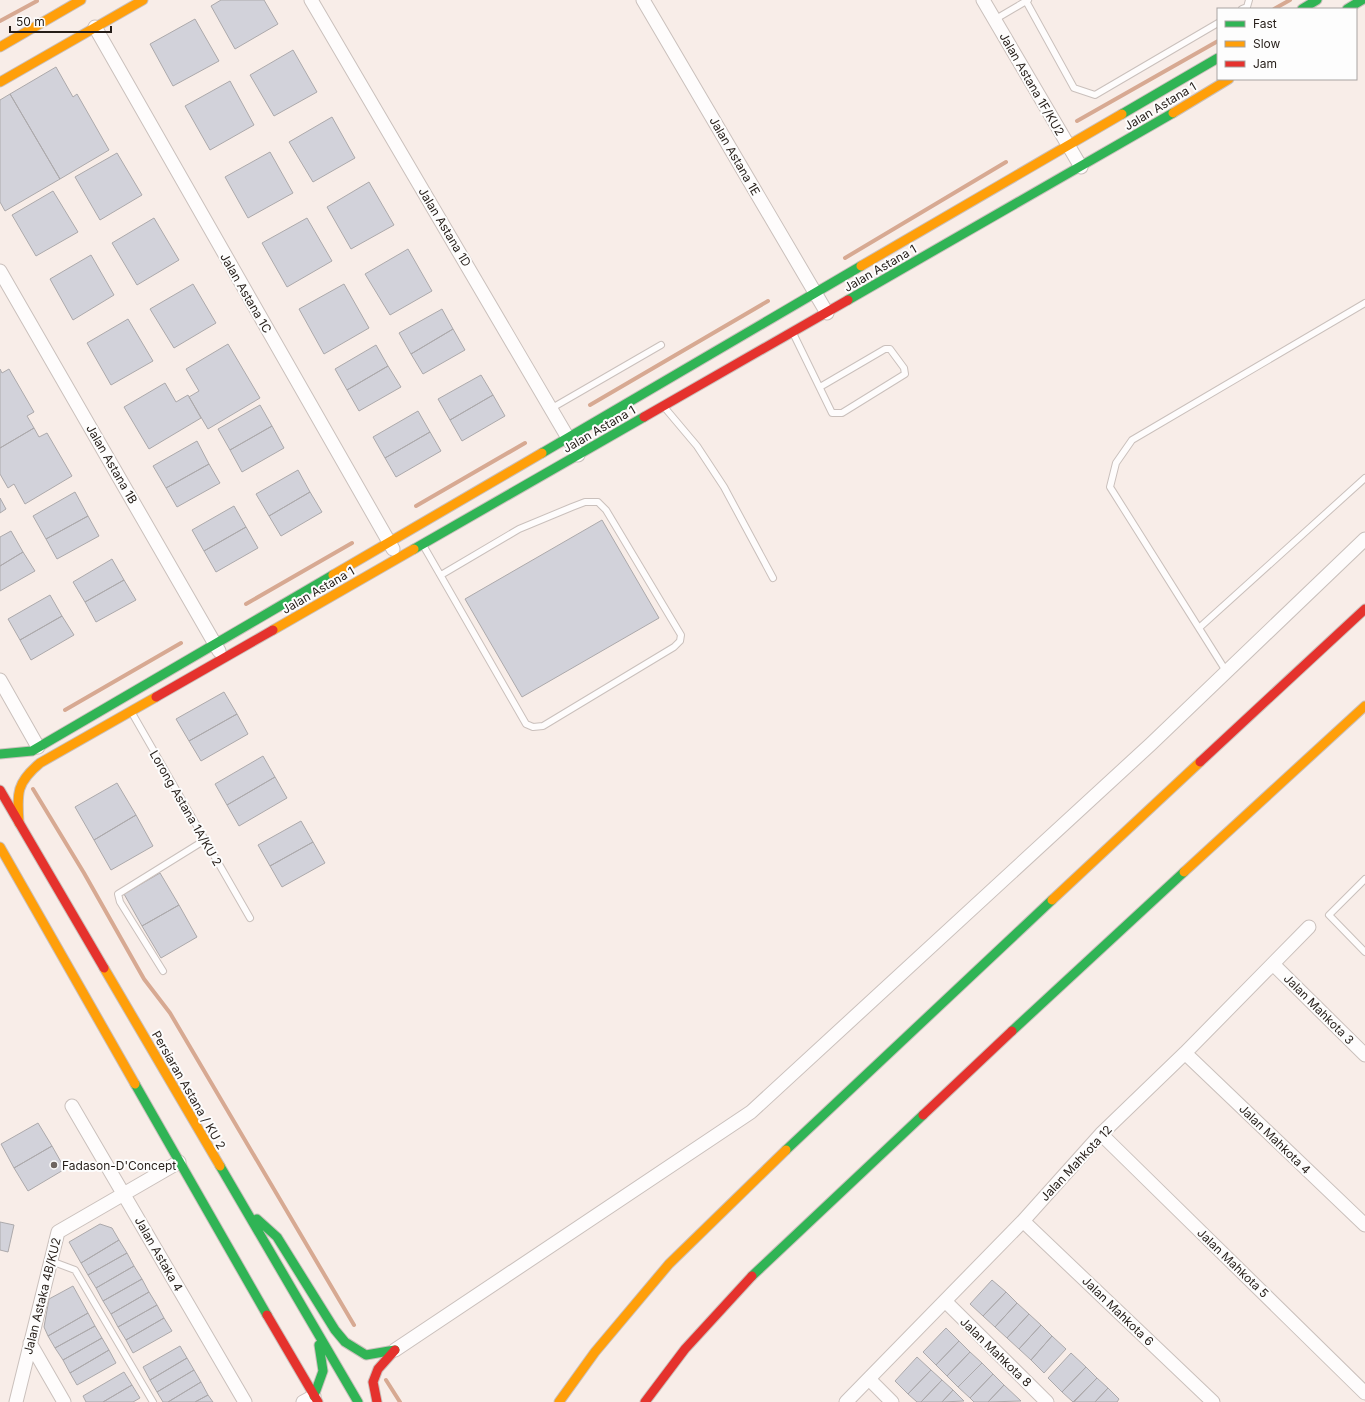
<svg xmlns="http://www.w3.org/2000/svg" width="1365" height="1402" font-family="Inter,sans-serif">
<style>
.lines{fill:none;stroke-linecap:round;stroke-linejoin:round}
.stream{stroke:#d7a992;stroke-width:4}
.building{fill:#d2d2da;stroke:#aca9ab}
.lane-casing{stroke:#cac0bc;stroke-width:8}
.street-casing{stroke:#cac0bc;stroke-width:15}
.fast-casing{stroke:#cac0bc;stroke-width:11}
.slow-casing{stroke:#cac0bc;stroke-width:11}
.jam-casing{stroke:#cac0bc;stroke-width:11}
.lane{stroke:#fefcfc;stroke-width:6}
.street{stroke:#fefcfc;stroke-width:13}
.fast{stroke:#30b455;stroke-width:9}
.slow{stroke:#ff9f0a;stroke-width:9}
.jam{stroke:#e5322d;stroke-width:9}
.poi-dot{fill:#6f6661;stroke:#fdfdfd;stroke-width:1.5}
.labels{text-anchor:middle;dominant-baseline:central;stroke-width:4;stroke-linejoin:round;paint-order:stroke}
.street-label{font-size:12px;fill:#251d18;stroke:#fdfdfd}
.poi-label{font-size:12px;fill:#251d18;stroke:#fdfdfd;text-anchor:start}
</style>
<rect width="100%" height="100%" fill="#f8ede8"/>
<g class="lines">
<!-- stream -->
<path class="stream" d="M1274 9 1290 0
M0 21 37 1
M1077 121 1218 41
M845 258 1006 162
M590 405 768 301
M416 506 525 443
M246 604 352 543
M65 710 181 643
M33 789 84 873 144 979 170 1013 354 1325
M386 1380 400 1402"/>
</g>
<!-- building -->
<path class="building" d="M221 0H264L278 24 235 49 211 6Z
M195 19 219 61 173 86 150 44Z
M293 50 317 92 274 116 250 75Z
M56 67 73 97 77 94 109 150 60 179 10 94Z
M230 81 254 125 210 150 185 106Z
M10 94 60 179 5 211 0 202V100Z
M332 117 355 158 313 182 289 142Z
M270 152 293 193 248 218 225 177Z
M117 153 142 195 100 220 75 177Z
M369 182 394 225 351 249 327 207Z
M53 191 78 232 36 256 12 215Z
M154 218 179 260 137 285 112 243Z
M307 218 332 261 287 287 262 243Z
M408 249 432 291 390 315 365 274Z
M91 255 114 295 73 320 50 279Z
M193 284 216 323 174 348 150 309Z
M344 284 369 328 324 354 299 309Z
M442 309 453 329 411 354 399 333Z
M128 319 153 361 111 385 87 343Z
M453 329 465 350 423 374 411 354Z
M228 344 260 398 208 429 189 397 199 391 186 369Z
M376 345 388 366 347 390 335 369Z
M388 366 401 387 359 411 347 390Z
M0 369 2 373 9 369 34 412 27 416 34 428 0 448Z
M481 375 493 395 450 420 438 399Z
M165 383 176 402 188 395 201 418 149 449 124 407Z
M493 395 505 416 462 441 450 420Z
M260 405 272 426 230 450 218 429Z
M418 411 430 432 385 458 373 437Z
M272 426 284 448 242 472 230 450Z
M34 428 39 437 47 433 72 476 25 504 14 484 8 488 0 474V448Z
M430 432 441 451 396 477 385 458Z
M197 441 209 464 166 488 153 466Z
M209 464 220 483 177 507 166 488Z
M298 470 310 492 269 516 256 494Z
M75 492 88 516 46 539 33 516Z
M310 492 322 512 281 536 269 516Z
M0 498 6 509 0 513Z
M234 506 246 527 204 551 192 530Z
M88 516 99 536 57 559 46 539Z
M602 520 659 618 522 697 465 599Z
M246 527 258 548 216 572 204 551Z
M11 531 23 552 0 566V537Z
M23 552 35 571 0 591V566Z
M112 559 124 580 85 602 73 582Z
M124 580 136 600 96 622 85 602Z
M50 595 62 616 20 640 8 619Z
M62 616 74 635 31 660 20 640Z
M224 692 237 714 189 741 176 719Z
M237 714 248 734 201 761 189 741Z
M263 756 275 777 227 805 215 784Z
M275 777 287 798 239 826 227 805Z
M117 783 136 815 94 840 75 807Z
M136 815 153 846 111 870 94 840Z
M301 821 313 842 270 866 258 845Z
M313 842 325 863 282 887 270 866Z
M160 873 179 905 142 926 124 894Z
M179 905 197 937 161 958 142 926Z
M38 1123 52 1146 14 1168 1 1144Z
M52 1146 65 1169 28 1191 14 1168Z
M0 1222 14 1225 8 1252 0 1250Z
M100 1224 112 1228 119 1240 81 1263 69 1242Z
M119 1240 127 1253 88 1275 81 1263Z
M127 1253 134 1266 96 1288 88 1275Z
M134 1266 142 1279 103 1301 96 1288Z
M142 1279 149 1292 111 1314 103 1301Z
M992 1280 1006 1292 983 1316 970 1304Z
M73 1286 88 1313 48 1336 44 1327 49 1299Z
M149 1292 157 1305 118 1327 111 1314Z
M1006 1292 1017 1303 995 1327 983 1316Z
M1017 1303 1029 1314 1007 1338 995 1327Z
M157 1305 164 1318 126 1340 118 1327Z
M88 1313 95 1326 55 1348 48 1336Z
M1029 1314 1041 1325 1019 1349 1007 1338Z
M164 1318 172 1331 133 1353 126 1340Z
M1041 1325 1052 1336 1031 1360 1019 1349Z
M95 1326 102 1338 63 1360 55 1348Z
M946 1328 959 1341 936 1365 923 1352Z
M1052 1336 1066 1349 1044 1373 1031 1360Z
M102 1338 109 1350 70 1373 63 1360Z
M959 1341 970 1352 947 1376 936 1365Z
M180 1346 187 1358 150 1380 143 1367Z
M109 1350 116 1363 77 1385 70 1373Z
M970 1352 982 1363 958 1387 947 1376Z
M1071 1353 1086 1367 1062 1392 1048 1378Z
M917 1357 931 1370 908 1394 895 1381Z
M187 1358 194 1370 157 1392 150 1380Z
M982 1363 993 1374 970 1398 958 1387Z
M1086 1367 1097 1378 1073 1402 1062 1392Z
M194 1370 201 1382 168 1402H163L157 1392Z
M931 1370 942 1380 921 1402H917L908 1394Z
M124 1372 132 1385 103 1402H86L83 1396Z
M993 1374 1004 1385 988 1402H974L970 1398Z
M1097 1378 1108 1388 1095 1402H1074Z
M942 1380 953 1390 942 1402H921Z
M201 1382 208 1395 195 1402H168Z
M132 1385 140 1398 133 1402H103Z
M1004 1385 1021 1401 988 1402Z
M1108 1388 1119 1399 1117 1402H1095Z
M953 1390 964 1401 942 1402Z
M208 1395 213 1402H195Z"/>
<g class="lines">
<defs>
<path id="lane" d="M1026 1 1074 88 1095 95 1218 23
M1242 9 1247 7 1249 0
M994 20 1028 0
M793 333 832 413H842L905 374 904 368 890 349H885L820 387
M552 408 661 345
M665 408 697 446 724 487 773 578
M423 545 526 724 533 727 543 726 674 647 680 641 681 635 606 510 598 502H585L572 507 519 529 441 575
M1199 628 1365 478
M1226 671 1110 487 1116 463 1132 440 1365 303
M132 713 250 918
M1365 879 1329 915 1365 952
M163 971 120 902 118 894 205 840
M51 1261 75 1270 153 1402"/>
<path id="street" d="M311 0 578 455
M643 0 827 313
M983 0 1081 167
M95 27 393 549
M0 271 219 651
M0 680 38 747
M1273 964 1365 1055
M1185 1053 1365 1225
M72 1106 245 1402
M1101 1134 1365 1393
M1023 1221 1213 1402
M945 1301 1047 1402
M30 1343 64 1402
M395 1350 751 1112 1151 744 1365 539
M869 1379 892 1402
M16 1402 58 1232 179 1162
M303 1402 314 1396
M846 1402 1023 1221 1101 1134 1185 1053 1309 927"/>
<path id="fast" d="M1302 9 1317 0
M1347 9 1362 0
M1122 114 1218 58
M848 300 1173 113
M542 453 861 266
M414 549 644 417
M0 754 32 751 333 575
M1012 1031 1184 872
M135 1084 267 1315
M786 1150 1052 900
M220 1166 358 1402
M257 1219 277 1237 335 1330 345 1342 366 1355 395 1350
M752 1276 923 1115
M314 1396 323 1371 319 1345"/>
<path id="slow" d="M0 47 81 0
M0 82 143 0
M1173 113 1229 79
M861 266 1122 114
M333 575 542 453
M273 630 414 549
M19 823C17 793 16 783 40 763L156 697
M0 847 135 1084
M1184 872 1365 706
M1052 900 1200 762
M104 968 220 1166
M559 1402 595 1352 669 1264 786 1150"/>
<path id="jam" d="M644 417 848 300
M156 697 273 630
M1200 762 1365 609
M0 790 104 968
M923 1115 1012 1031
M267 1315 318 1402
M377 1402 373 1382 378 1369 395 1350
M645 1402 685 1349 752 1276"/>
</defs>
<!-- lane casing -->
<use href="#lane" class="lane-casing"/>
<!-- street casing -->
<use href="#street" class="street-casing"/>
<!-- fast casing -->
<use href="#fast" class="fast-casing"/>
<!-- slow casing -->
<use href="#slow" class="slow-casing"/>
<!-- jam casing -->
<use href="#jam" class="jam-casing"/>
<!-- lane -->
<use href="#lane" class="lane"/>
<!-- street -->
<use href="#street" class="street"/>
<!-- fast -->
<use href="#fast" class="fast"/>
<!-- slow -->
<use href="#slow" class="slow"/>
<!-- jam -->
<use href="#jam" class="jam"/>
</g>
<!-- markers -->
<circle class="poi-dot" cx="54" cy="1165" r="4"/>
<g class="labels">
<!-- street labels -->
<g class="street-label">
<text transform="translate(1032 84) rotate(60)">Jalan Astana 1F/KU2</text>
<text transform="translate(1160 106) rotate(-31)">Jalan Astana 1</text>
<text transform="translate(735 156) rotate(60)">Jalan Astana 1E</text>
<text transform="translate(445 227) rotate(59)">Jalan Astana 1D</text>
<text transform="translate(880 268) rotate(-30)">Jalan Astana 1</text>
<text transform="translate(246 293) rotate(60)">Jalan Astana 1C</text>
<text transform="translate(599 429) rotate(-30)">Jalan Astana 1</text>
<text transform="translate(112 464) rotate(60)">Jalan Astana 1B</text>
<text transform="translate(318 590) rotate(-30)">Jalan Astana 1</text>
<text transform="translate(186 808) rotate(60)">Lorong Astana 1A/KU 2</text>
<text transform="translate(1319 1009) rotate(45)">Jalan Mahkota 3</text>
<text transform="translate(189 1090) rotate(60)">Persiaran Astana / KU 2</text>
<text transform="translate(1275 1139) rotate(44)">Jalan Mahkota 4</text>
<text transform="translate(1076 1163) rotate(-47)">Jalan Mahkota 12</text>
<text transform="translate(159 1254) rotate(60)">Jalan Astaka 4</text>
<text transform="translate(1233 1263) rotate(44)">Jalan Mahkota 5</text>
<text transform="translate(42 1296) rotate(-76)">Jalan Astaka 4B/KU2</text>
<text transform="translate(1118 1311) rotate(44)">Jalan Mahkota 6</text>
<text transform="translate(996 1352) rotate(44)">Jalan Mahkota 8</text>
</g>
<!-- poi labels -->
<g class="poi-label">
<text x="62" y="1165">Fadason-D'Concept</text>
</g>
</g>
<!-- legend -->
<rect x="1217" y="8" width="140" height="72" fill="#fdfdfd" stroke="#a7a3a1"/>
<rect x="1225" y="21" width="20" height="6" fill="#30b455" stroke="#a7a3a1"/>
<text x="1253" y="28" font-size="12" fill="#251d18">Fast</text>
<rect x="1225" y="41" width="20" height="6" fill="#ff9f0a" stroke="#a7a3a1"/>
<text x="1253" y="48" font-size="12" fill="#251d18">Slow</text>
<rect x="1225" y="61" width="20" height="6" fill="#e5322d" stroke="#a7a3a1"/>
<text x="1253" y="68" font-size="12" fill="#251d18">Jam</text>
<!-- scale -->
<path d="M10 26v6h101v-6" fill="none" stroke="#251d18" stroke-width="2"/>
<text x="16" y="26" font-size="12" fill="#251d18" stroke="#fdfdfd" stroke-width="3" paint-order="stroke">50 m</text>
</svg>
